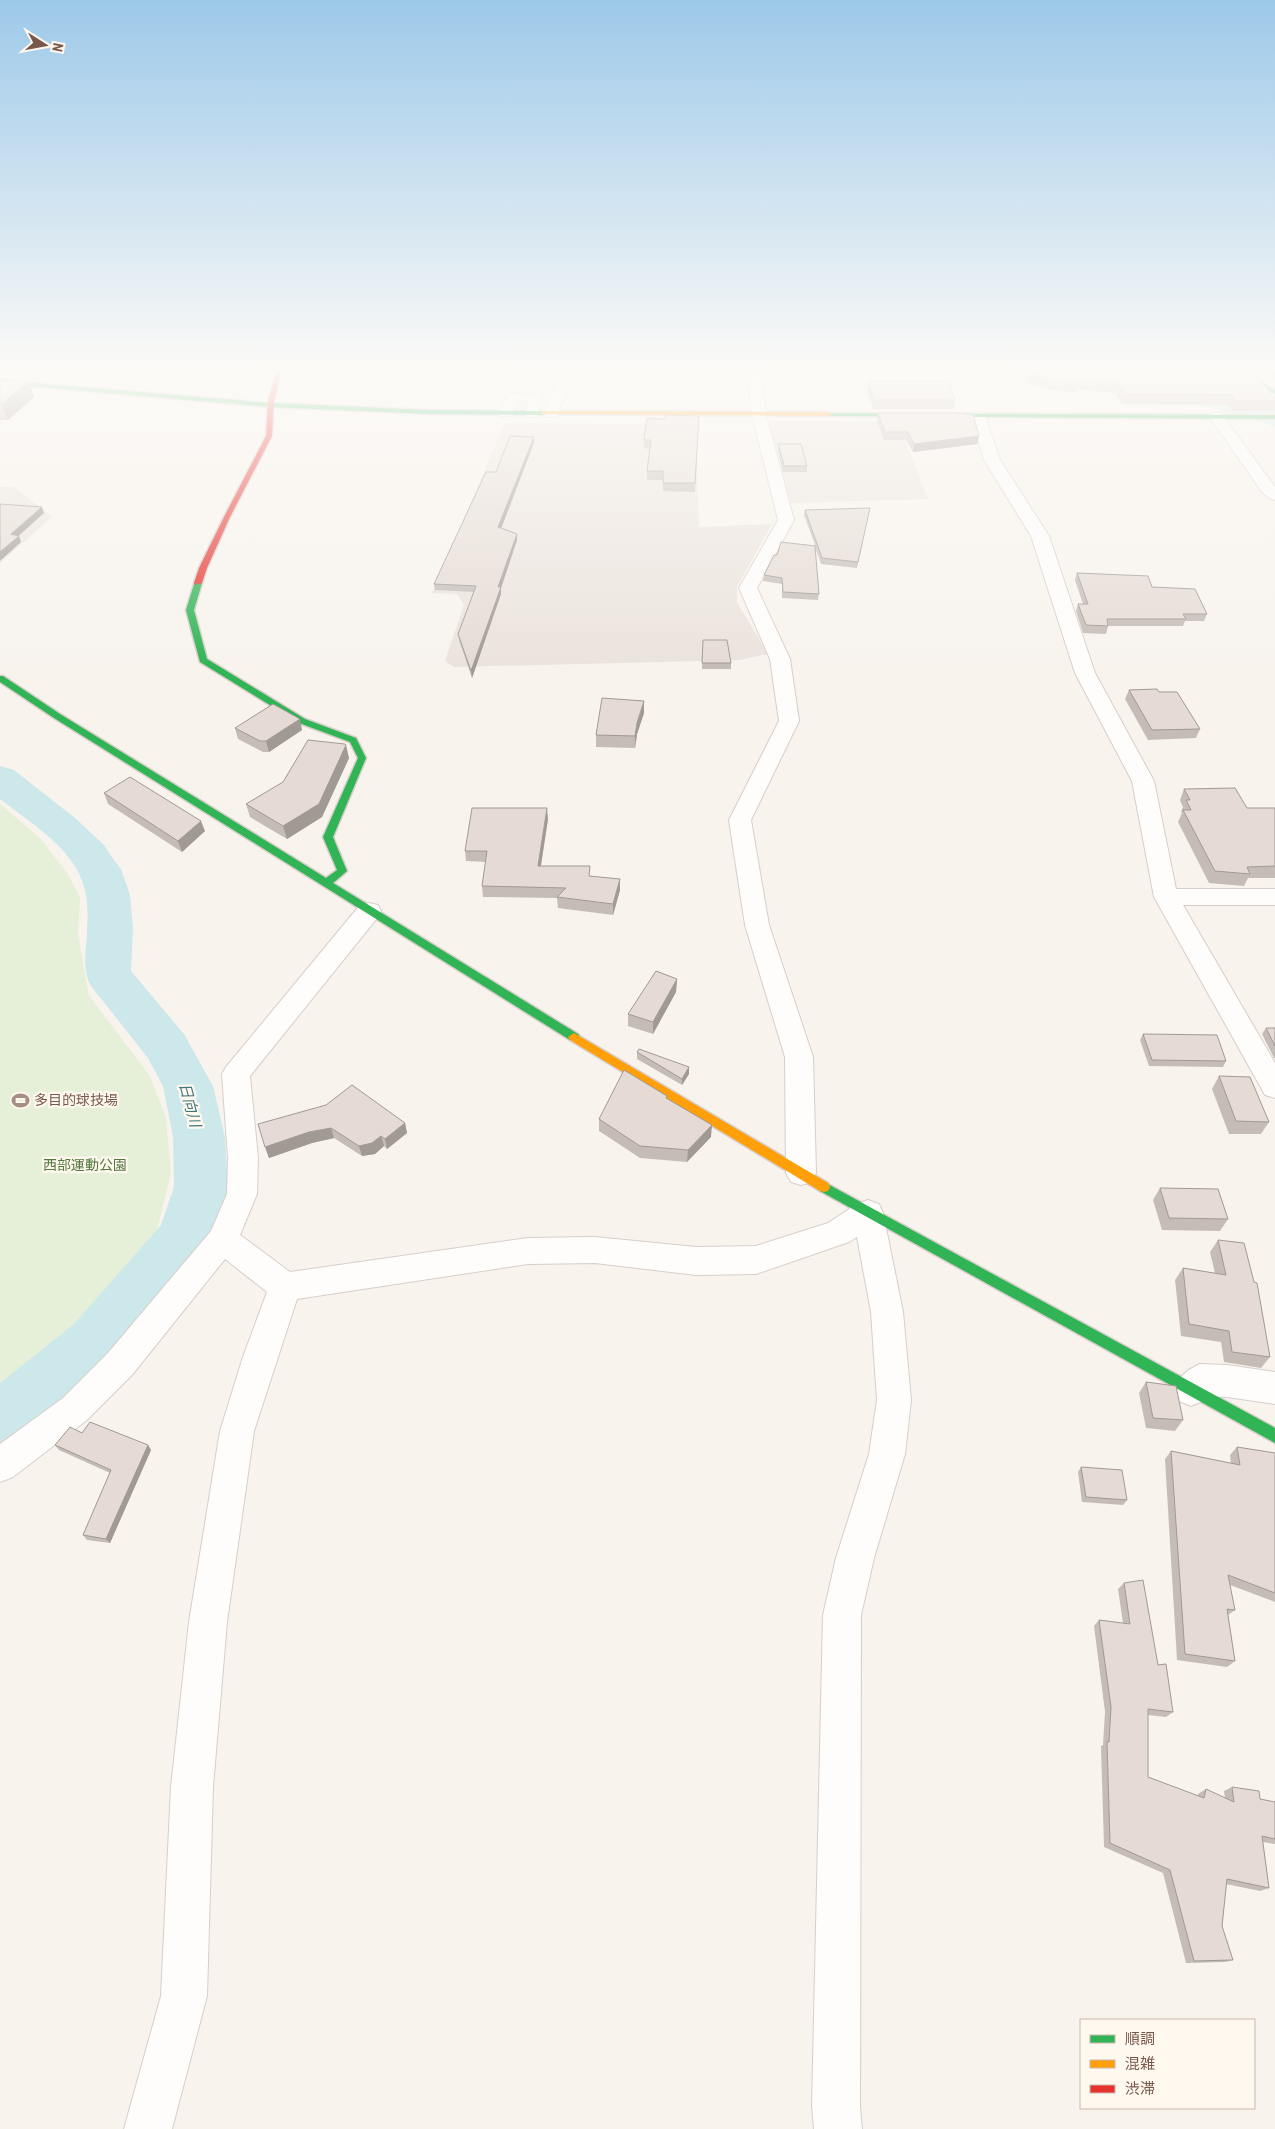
<svg xmlns="http://www.w3.org/2000/svg" width="1275" height="2129" font-family="'Roboto Condensed','Noto Sans JP',sans-serif">
<style>
.industrial{fill:#ebe3dd}
.education{fill:#f4ebf4}
.green{fill:#e6efd8}
.lines{fill:none;stroke-linecap:round;stroke-linejoin:round}
.river{fill:#cde8ea;fill-rule:evenodd}
.street-casing{stroke:#d7ceca;stroke-width:2}
.fast-casing{stroke:#d8cec9;stroke-width:3}
.slow-casing{stroke:#d8cec9;stroke-width:3}
.jam-casing{stroke:#d8cec9;stroke-width:3}
.street{fill:#fefdfc;fill-rule:evenodd}
.fast{fill:#30b455;fill-rule:evenodd}
.slow{fill:#ff9f0a;fill-rule:evenodd}
.jam{fill:#e5322d;fill-rule:evenodd}
.wall{fill:#c5bcb6}
.shaded-wall{fill:#a09994}
.building{fill:#e5dbd4;stroke:#a09994}
.labels{text-anchor:middle;dominant-baseline:central;stroke-width:4.5;stroke-linejoin:round;paint-order:stroke}
.poi-label{font-size:14px;fill:#78584b;stroke:#fff8ef;text-anchor:start}
.park-label{font-size:14px;fill:#547840;stroke:#fff8ef}
.water-label{font-size:15px;font-style:italic;fill:#3e787d;stroke:#fff8ef}
</style>
<rect width="100%" height="100%" fill="#f8f3ed"/>
<!-- industrial -->
<path class="industrial" d="M768 421H898L928 499 791 503Z
M505 423 696 424 699 527 772 524 737 587V602L768 654 739 660 454 667 445 661 464 605 457 594 432 593Z
M0 487H14L52 517 0 563Z"/>
<!-- education -->
<path class="education" d="M292 370H567L566 373 554 379 323 387 291 385Z"/>
<!-- green -->
<path class="green" d="M310 370H555L538 378 416 382 308 378Z
M0 804 40 838 67 873 80 897 78 935 89 996 150 1076 166 1118 171 1173 154 1242 26 1374 0 1391Z"/>
<g class="lines">
<!-- river -->
<path class="river" d="M1096 370H1185C1208 376 1208 376 1221 394L1263 404 1275 409V427L1245 416 1203 406 1191 388 1182 386 1143 385 1099 375Z
M0 766 14 770 75 818 104 845 114 860 121 869 130 895 133 929 131 971 184 1034 213 1086 225 1137 228 1187 213 1237 205 1254 116 1362 22 1443 0 1452V1383L74 1324 161 1225 174 1187 173 1137 163 1086 148 1058 91 986C81 968 87 950 87 929 88 916 88 901 84 887 74 848 30 823 0 799Z"/>
<defs>
<path id="street" d="M568 370H582L578 378 569 385 556 417H546L544 414 556 383Z
M747 370H761L766 415 794 520 757 588 790 659 799 721 751 820 769 925 813 1057 816 1173 811 1182 801 1185 791 1182 786 1173 785 1057 745 925 729 820 779 721 770 659 739 588 778 520 752 415Z
M513 393 541 394 543 397 537 417H527L525 414 528 401H518L511 416H501L499 413 508 394Z
M978 412 983 413 985 416 1000 460 1049 536 1095 673 1154 781 1176 889H1275V905H1183L1275 1063V1098L1265 1095 1154 897 1132 781 1075 673 1031 536 984 460 971 416 973 413Z
M1216 412 1221 413 1275 487V500L1269 498 1262 492 1209 416 1211 413Z
M369 903 378 905 381 911 378 917 250 1076 258 1158 257 1194 240 1235 290 1272 528 1238 595 1237 696 1247 756 1246 828 1223 857 1204 868 1200 879 1204 883 1213 903 1312 911 1400 905 1454 874 1558 861 1615 860 2106 862 2129H814L812 2106 823 1615 836 1558 869 1454 877 1400 871 1312 857 1237 849 1242 756 1274 696 1275 595 1263 528 1264 297 1299 254 1431 227 1622 213 1787 207 1996 172 2129H124L161 1996 171 1787 189 1622 220 1431 243 1357 267 1292 225 1259 132 1375 87 1420 13 1477 0 1482V1444L63 1398 108 1353 211 1231 227 1194 228 1158 222 1074 226 1067 360 905Z
M1200 1364 1227 1365 1275 1372V1404L1227 1397 1208 1396 1203 1401 1191 1406 1179 1401 1174 1390C1180 1376 1186 1370 1200 1364Z"/>
<path id="fast" d="M1234 370H1241L1275 390V394Z
M0 380 270 403 429 410 543 411 546 413 543 415 429 414 270 407 0 384Z
M827 413 1275 415V419L829 416 827 415Z
M195 581 202 583 194 610 207 659 305 719 356 738 366 758 333 837 347 871 333 883 578 1034 580 1037 578 1040H570L54 718 0 682V676H3L60 714 326 878 337 870 323 837 358 758 350 742 299 723 200 662 186 610Z
M824 1182 1275 1428V1443L820 1191 818 1187 820 1183Z"/>
<path id="slow" d="M543 411 829 412 832 414 829 416 541 414V412Z
M574 1033 828 1183 830 1187 828 1191 824 1192 820 1191 570 1040 568 1037Z"/>
<path id="jam" d="M276 370H282L274 401 272 436 230 517 207 568 202 583 195 585 194 583 199 568 224 517 266 436 268 401Z"/>
</defs>
<!-- street casing -->
<use href="#street" class="street-casing"/>
<!-- fast casing -->
<use href="#fast" class="fast-casing"/>
<!-- slow casing -->
<use href="#slow" class="slow-casing"/>
<!-- jam casing -->
<use href="#jam" class="jam-casing"/>
<!-- street -->
<use href="#street" class="street"/>
<!-- fast -->
<use href="#fast" class="fast"/>
<!-- slow -->
<use href="#slow" class="slow"/>
<!-- jam -->
<use href="#jam" class="jam"/>
</g>
<!-- wall -->
<path class="wall" d="M1261 370H1275V379Z
M1029 374 1275 398V408L1274 411H1233L1228 405 1122 404 1115 393 1076 390V393L1060 391 1027 384Z
M0 380 28 381 34 397 8 420H0Z
M868 381 955 400 954 409H873L867 391Z
M878 413 979 436 977 444 913 452 906 440H884L877 421Z
M699 416 695 492 663 491V480H647V471L650 449 644 448V440L665 419Z
M534 437V443L501 528 517 534V540L501 588V594L472 678 459 640 458 634 474 592 435 590 434 584 496 472Z
M778 444 807 466V472H783L778 450Z
M870 508 857 568 821 564 815 547 819 594 818 600 782 598V584L763 581 764 575 777 555 815 545 804 515 805 510Z
M1077 573 1152 587 1207 614 1204 621H1185L1183 626H1108L1106 634 1083 633 1076 611 1078 604H1083L1075 580Z
M703 640 731 663V669H702Z
M1129 690 1159 692 1200 729 1196 738 1148 740 1125 699Z
M644 713 637 734 635 748 596 747V735Z
M235 728 302 730 269 752H263L238 739Z
M349 758 322 817 287 839 250 817 246 804Z
M1184 789 1247 808H1275V878H1248L1244 886 1209 883 1178 822 1182 813 1181 812 1183 807 1180 800Z
M104 793 205 831 182 852 108 804Z
M548 819 541 866 590 876 620 890 613 915 558 908 557 898 483 897 482 886 486 862 466 861 465 851Z
M677 979 676 992 653 1034 628 1026V1014Z
M1266 1028H1275V1058H1274L1262 1034Z
M1143 1034 1226 1061 1223 1067 1149 1066 1140 1040Z
M637 1052 689 1067V1074L682 1085 637 1059Z
M1219 1076 1269 1122 1261 1134H1229L1212 1089Z
M667 1098 711 1137 687 1162 640 1158 599 1131V1119Z
M405 1123 407 1133 387 1149 384 1146 375 1154 362 1156 334 1138 312 1143 269 1158 258 1124Z
M1160 1188 1228 1219 1220 1231 1162 1230 1153 1200Z
M1218 1240 1270 1357 1261 1368 1224 1362 1221 1342 1181 1336 1175 1280 1183 1268 1215 1273 1210 1252Z
M1146 1382 1183 1420 1175 1431 1146 1428 1139 1393Z
M82 1433 148 1445 151 1450 110 1543 87 1540 83 1535 110 1473 59 1450 55 1445Z
M1237 1447 1275 1453V1602L1230 1585 1235 1610 1228 1615 1235 1661 1227 1667 1177 1660 1165 1459 1171 1451 1231 1463 1230 1455Z
M1081 1467 1127 1500 1123 1505 1082 1502 1078 1472Z
M1124 1583 1158 1665 1173 1712 1166 1717 1148 1715V1777L1198 1796V1794L1206 1789 1225 1798 1224 1791 1232 1787 1260 1799 1275 1802V1844L1263 1842 1269 1888 1260 1891 1226 1884 1222 1926 1233 1960 1225 1962 1186 1963 1163 1873 1104 1847 1101 1746 1103 1745 1105 1712 1094 1626 1099 1620 1123 1623 1118 1589Z"/>
<!-- shaded-wall -->
<path class="shaded-wall" d="M28 381 34 397 8 420 2 404Z
M979 436 977 444 913 452 914 444Z
M534 437V443L499 534 498 527Z
M42 507 44 513 14 540 11 534Z
M517 534V540L501 588V594L472 678 471 671 498 587Z
M19 536 21 542 0 561V552Z
M644 701V713L637 734 635 748V736L637 723Z
M300 719 302 730 269 752 266 741Z
M346 745 349 758 322 817 287 839 283 826Z
M547 808 548 819 539 877 538 866Z
M201 821 205 831 182 852 178 841Z
M620 879V890L613 915V904Z
M677 979 676 992 653 1034V1022Z
M689 1067V1074L682 1085V1079Z
M405 1123 407 1133 387 1149 385 1139Z
M712 1125 711 1137 687 1162 688 1150Z
M331 1128 334 1138 312 1143 269 1158 265 1147 309 1132Z
M381 1136 384 1146 375 1154 362 1156 359 1146Z
M148 1445 151 1450 110 1543 106 1539Z"/>
<!-- building -->
<path class="building" d="M1031 370H1247L1257 376 1275 398V401H1236L1232 395 1125 394 1118 383 1078 380V383L1062 382 1029 374Z
M0 380 28 381 2 404H0Z
M868 381H948L955 400H874Z
M878 413H960L973 415 979 436 914 444 908 432H885Z
M665 415 699 416 695 483H663V471H647L651 440H644L647 418 665 419Z
M510 436 534 437 498 527 517 534 498 587H501L471 671 458 634 476 586 434 584 486 472H496Z
M778 444H801L807 466H784Z
M0 504 42 507 11 534 19 536 0 552Z
M870 508 858 562 822 558 805 510Z
M781 542 815 546 819 594 783 592 782 578 764 575 774 555H777Z
M1077 573 1148 576 1152 587 1195 589 1207 614H1183L1186 619H1107L1108 626 1086 625 1078 604H1088Z
M703 640H727L731 663H702Z
M1157 689 1159 692H1177L1200 729 1152 730 1129 690Z
M602 698 644 701 637 723 635 736 596 735Z
M273 704 300 719 266 741H260L235 728Z
M308 740 345 744 346 745 319 804 283 826 246 804 283 782Z
M130 777 201 821 178 841 104 793Z
M1235 788 1247 808H1275V866L1247 867 1250 874 1215 871 1183 810H1191L1186 800H1190L1184 789Z
M472 808H547L538 866H590L589 876 620 879 613 904 557 897 566 888 482 886 487 851H465Z
M656 971 677 979 653 1022 628 1014Z
M1266 1028H1275V1046Z
M1143 1034 1217 1035 1226 1061 1152 1060Z
M639 1049 689 1067 682 1079 637 1052Z
M624 1070 667 1096 666 1098 712 1125 688 1150 640 1146 599 1119Z
M1219 1076 1250 1077 1269 1122 1236 1121Z
M352 1085 405 1123 385 1139 381 1136 372 1143 359 1146 331 1128 309 1132 265 1147 258 1124 326 1105Z
M1160 1188 1218 1189 1228 1219 1169 1218Z
M1218 1240 1244 1243 1254 1282 1257 1283 1270 1357 1232 1352 1229 1331 1189 1324 1183 1268 1226 1275Z
M1146 1382 1176 1386 1183 1420 1153 1418Z
M90 1422 148 1445 106 1539 83 1535 111 1470 55 1445 70 1427 82 1433Z
M1237 1447 1275 1453V1593L1228 1575 1235 1610 1227 1609 1235 1661 1185 1654 1171 1451 1240 1465Z
M1081 1467 1122 1470 1127 1500 1086 1497Z
M1143 1580 1158 1665 1166 1664 1173 1712 1148 1709V1777L1204 1798 1206 1789 1234 1802 1232 1787 1259 1791 1260 1799 1275 1802V1839L1262 1836 1269 1888 1227 1879 1222 1926 1233 1960 1194 1961 1170 1870 1110 1843 1107 1742H1109L1111 1707 1099 1620 1130 1624 1124 1583Z"/>
<!-- sky -->
<linearGradient id="sky" x2="0" y2="1"><stop stop-color="#9dc9e9"/><stop offset="0.55" stop-color="#fcfaf7"/><stop offset="1" stop-color="#fcfaf7" stop-opacity="0"/></linearGradient>
<rect width="1275" height="669" fill="url(#sky)"/>
<!-- icons -->
<defs>
<symbol id="stadium-bare" viewBox="-9 -9 18 18"><path d="M0-5a6.5 5 0 1 0 0 10a6.5 5 0 1 0 0-10ZM-3.5-1.8h7v3.6h-7Z" fill="#a58e84" stroke="#fff8ef" stroke-width="2.5" paint-order="stroke"/></symbol>
</defs>
<g fill-rule="evenodd">
<use href="#stadium-bare" x="8" y="1088" width="25" height="25"/>
</g>
<g class="labels">
<!-- poi labels -->
<g class="poi-label">
<text x="34" y="1100">多目的球技場</text>
</g>
<!-- park labels -->
<g class="park-label">
<text x="85" y="1165">西部運動公園</text>
</g>
<!-- water labels -->
<g class="water-label">
<text transform="translate(190 1105) rotate(75)">日向川</text>
</g>
</g>
<!-- legend -->
<rect x="1080" y="2019" width="175" height="90" fill="#fff8ef" stroke="#c9b8ad"/>
<rect x="1090" y="2035" width="25" height="8" fill="#30b455" stroke="#c9b8ad"/>
<text x="1125" y="2044" font-size="15" fill="#78584b">順調</text>
<rect x="1090" y="2060" width="25" height="8" fill="#ff9f0a" stroke="#c9b8ad"/>
<text x="1125" y="2069" font-size="15" fill="#78584b">混雑</text>
<rect x="1090" y="2085" width="25" height="8" fill="#e5322d" stroke="#c9b8ad"/>
<text x="1125" y="2094" font-size="15" fill="#78584b">渋滞</text>
<!-- north arrow -->
<g transform="translate(45 45) rotate(101)" stroke="#fff8ef" stroke-width="4" paint-order="stroke">
<path d="M0-4L9 19L0 12L-9 19Z" fill="#78584b"/>
<text y="-8" font-size="14" font-weight="bold" text-anchor="middle" fill="#78584b">N</text>
</g>
</svg>
